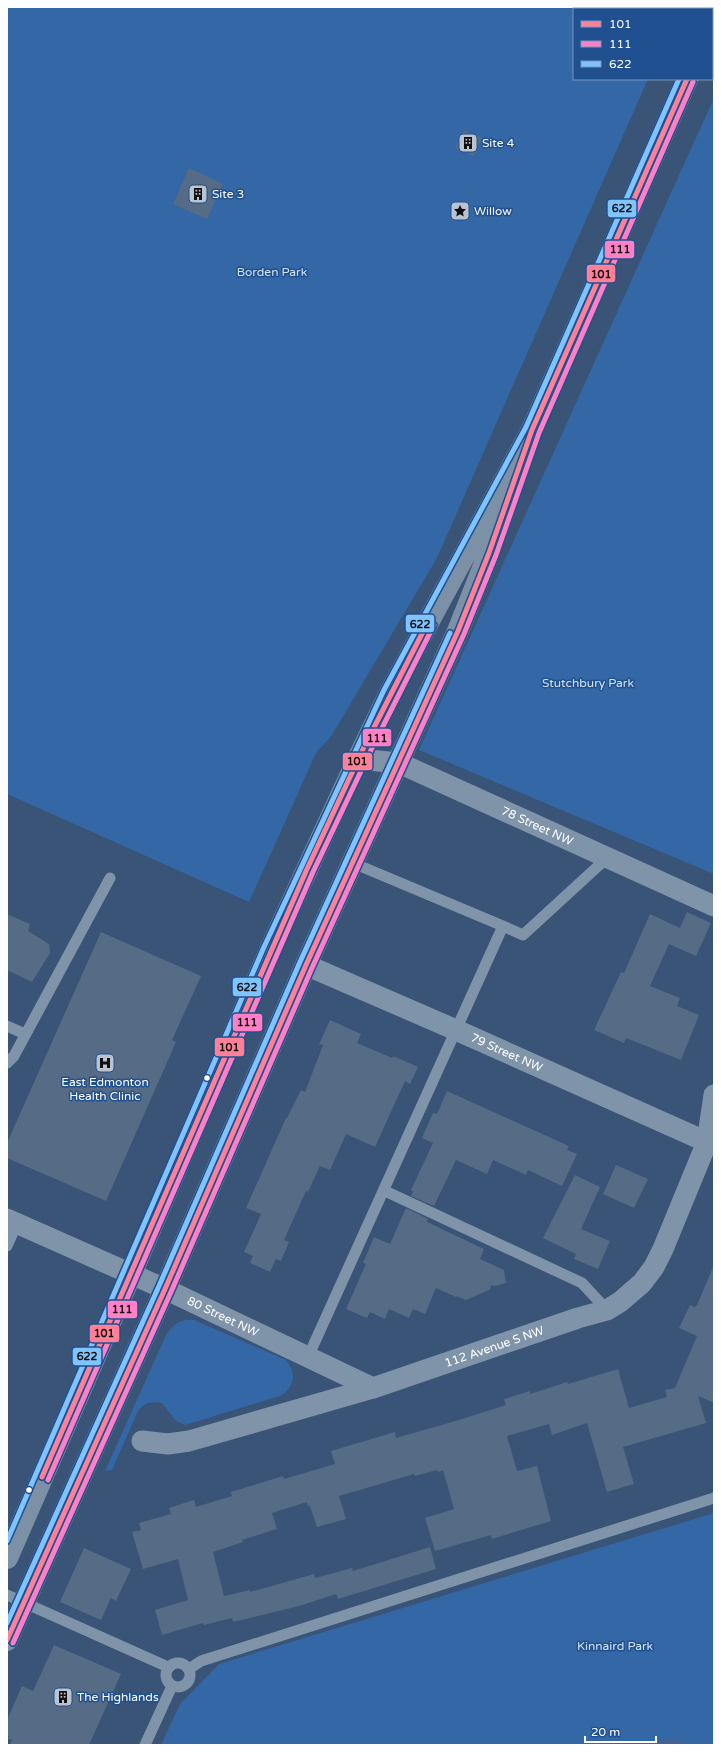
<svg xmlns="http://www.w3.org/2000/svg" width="721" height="1752" font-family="'Varela Round',sans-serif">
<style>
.green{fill:#3467a5}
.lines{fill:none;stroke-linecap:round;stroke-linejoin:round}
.stream{stroke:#436491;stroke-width:7}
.building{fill:#556b86}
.lane{stroke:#8094a9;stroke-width:11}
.street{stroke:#8094a9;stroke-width:21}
.secondary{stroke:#7c90a6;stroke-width:22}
.bus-1-casing{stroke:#20508f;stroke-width:8}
.bus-2-casing{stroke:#20508f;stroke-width:8}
.bus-3-casing{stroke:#20508f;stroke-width:8}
.bus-1{stroke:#ff8098;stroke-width:5}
.bus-2{stroke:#ff80c5;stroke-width:5}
.bus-3{stroke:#80c4ff;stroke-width:5}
.bus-dot{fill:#fff;stroke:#20508f;stroke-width:1.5}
.labels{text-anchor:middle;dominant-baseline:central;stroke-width:3;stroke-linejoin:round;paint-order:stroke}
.poi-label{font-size:12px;fill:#fff;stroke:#20508f;text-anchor:start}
.park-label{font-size:12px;fill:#d5e5f9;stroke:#20508f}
.street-label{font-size:12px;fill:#fff;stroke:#20508f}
.line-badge{stroke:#20508f;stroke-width:1.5}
.pale-badge-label{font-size:11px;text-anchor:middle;font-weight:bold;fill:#111}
</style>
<rect width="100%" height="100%" fill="#395476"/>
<!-- green -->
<path class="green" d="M7 7H680L679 9H574V79H648L437 558 332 735 316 753 249 902 7 794Z
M714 98V874L419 750Z
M186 1320H194L286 1360C297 1373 295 1387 280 1396L185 1425 176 1421 162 1403C150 1401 143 1403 137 1413L112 1470 105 1471 166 1335C172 1327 176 1322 186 1320Z
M714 1513V1745H161L180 1704 219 1664Z"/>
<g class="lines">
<!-- stream -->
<path class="stream" d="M653 1745 670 1742 681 1745"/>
</g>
<!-- building -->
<path class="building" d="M464 130 482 138 473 156 455 148Z
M189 168 223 184 207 219 173 204Z
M687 912 711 923 696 956 669 944 650 986 680 998 677 1006 699 1015 681 1060 626 1038 624 1043 594 1030 621 972 624 973 650 914 680 928Z
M7 914 30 924 28 931 49 944 50 953 32 982 7 970Z
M101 932 201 976 172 1040 176 1042 106 1201 7 1158V1143Z
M330 1020 361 1034 357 1043 392 1058 393 1056 418 1067 410 1084 405 1081 375 1147 346 1134 330 1170 320 1166 308 1192 306 1191 284 1240 289 1242 281 1261 276 1259 270 1272 250 1263 253 1256 244 1252 261 1214 246 1208 286 1118H287L301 1090 305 1092 323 1045 319 1044Z
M447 1091 569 1146 567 1150 577 1154 562 1186 528 1170 526 1175 493 1160 487 1174 456 1160 434 1206 411 1196 413 1192 411 1190 433 1143 422 1138 433 1113 437 1114Z
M616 1165 648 1179 634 1208 603 1194Z
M575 1175 600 1187 581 1229 610 1241 598 1269 574 1259 576 1254 543 1238Z
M406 1208 428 1219 427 1222 484 1249 480 1259 504 1270 506 1283 495 1286 492 1285 489 1290 466 1300 456 1296V1297L436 1288 425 1314 413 1309 409 1318 389 1309 385 1319 370 1312 367 1318 346 1309 366 1264 363 1263 374 1237 390 1244Z
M714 1265V1403L698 1396 706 1423 623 1447 634 1484 607 1492 587 1423 552 1435 549 1424 507 1436 517 1471 537 1466 551 1521 492 1539 491 1535 435 1551 425 1518 454 1509 443 1470 438 1472 437 1470 415 1476 414 1474 339 1496 346 1519 317 1527 310 1506H308L307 1502 272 1513 277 1529 242 1540 243 1542 213 1552 224 1596 250 1590V1592L314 1574 315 1578 352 1568 353 1571 430 1547 436 1569 338 1599 336 1594 299 1606 233 1622 232 1618 204 1625 203 1623 162 1635 155 1610 188 1600 178 1559 143 1569 132 1532 141 1530 139 1523 171 1514 169 1508 194 1500 196 1507 232 1496 231 1492 283 1476 284 1479 335 1464 331 1451 395 1432 396 1438 459 1420 506 1405 504 1399 530 1391V1394L567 1382 568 1384 618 1369 629 1408 667 1397 665 1390 675 1388 697 1336 679 1328 690 1305 695 1307 697 1305Z
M84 1548 131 1569 116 1601 111 1598 101 1620 60 1602Z
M54 1645 121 1674 89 1745H10L12 1740 8 1739 9 1736 7 1735V1720L22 1686 33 1691Z"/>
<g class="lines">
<!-- lane -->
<path class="lane" d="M503 926 523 935 608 857
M7 1026 25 1034
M7 1063 14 1056 110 878
M385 1191 582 1283 607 1310
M7 1246 17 1223
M308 1357 503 926 353 863
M7 1595 168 1667
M166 1675a12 12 0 1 1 24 0a12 12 0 1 1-24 0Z
M189 1669 201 1661 714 1498
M145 1745 172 1686"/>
<!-- street -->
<g class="street">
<path id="s1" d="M358 759 399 763 714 906"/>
<path id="s2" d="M306 965 456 1030 707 1142"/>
<path id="s3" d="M7 1219 165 1289 373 1388"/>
<path id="s4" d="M142 1441 168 1444 189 1441 373 1388 578 1318 607 1310 620 1302 642 1283 654 1267 663 1249 707 1142 714 1095"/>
</g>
<!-- secondary -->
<path class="secondary" d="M712 21 714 16
M7 1558 131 1274 270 950 358 759 390 693 532 430 687 79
M7 1640 165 1289 306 965 458 631 489 553 510 493"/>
<defs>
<path id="bus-1" d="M42 1477 307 869 365 745 428 622
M7 1640 165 1289 306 965 458 631 489 553 532 430 687 79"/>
<path id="bus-2" d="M48 1480 313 872 372 748 434 625
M13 1643 171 1292 312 968 464 634 496 555 539 433 693 82"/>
<path id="bus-3" d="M7 1541 264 947 384 690 526 427 679 79
M7 1623 159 1286 300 962 450 633"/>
</defs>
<!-- bus-1 casing -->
<use href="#bus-1" class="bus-1-casing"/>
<!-- bus-2 casing -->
<use href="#bus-2" class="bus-2-casing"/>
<!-- bus-3 casing -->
<use href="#bus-3" class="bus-3-casing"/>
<!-- bus-1 -->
<use href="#bus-1" class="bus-1"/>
<!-- bus-2 -->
<use href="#bus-2" class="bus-2"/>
<!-- bus-3 -->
<use href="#bus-3" class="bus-3"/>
</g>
<!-- icons -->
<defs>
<symbol id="building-square" viewBox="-11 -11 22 22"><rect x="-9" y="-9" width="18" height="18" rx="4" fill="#bac3cf" stroke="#20508f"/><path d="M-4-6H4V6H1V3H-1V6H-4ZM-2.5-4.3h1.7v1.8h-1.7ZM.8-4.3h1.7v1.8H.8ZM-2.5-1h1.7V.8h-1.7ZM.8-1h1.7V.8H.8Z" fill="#111"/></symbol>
<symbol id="sight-square" viewBox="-11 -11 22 22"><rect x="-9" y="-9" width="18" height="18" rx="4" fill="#bac3cf" stroke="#20508f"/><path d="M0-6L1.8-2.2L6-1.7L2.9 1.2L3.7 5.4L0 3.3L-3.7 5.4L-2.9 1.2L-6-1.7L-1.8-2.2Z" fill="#111"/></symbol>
<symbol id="hospital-square" viewBox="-11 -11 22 22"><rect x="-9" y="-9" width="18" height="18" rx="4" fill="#bac3cf" stroke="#20508f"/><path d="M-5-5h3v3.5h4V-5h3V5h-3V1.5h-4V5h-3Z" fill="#111"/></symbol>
</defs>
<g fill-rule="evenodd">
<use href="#building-square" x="457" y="132" width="22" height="22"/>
<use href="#building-square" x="187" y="183" width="22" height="22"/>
<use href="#sight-square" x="449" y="200" width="22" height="22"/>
<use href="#hospital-square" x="94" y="1052" width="22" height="22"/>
<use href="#building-square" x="52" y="1686" width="22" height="22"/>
</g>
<!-- markers -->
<g class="bus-dot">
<circle cx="207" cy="1078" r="3.5"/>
<circle cx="29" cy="1490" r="3.5"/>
</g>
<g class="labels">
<!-- poi labels -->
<g class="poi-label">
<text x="482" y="143">Site 4</text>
<text x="212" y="194">Site 3</text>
<text x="474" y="211">Willow</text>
<text x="105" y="1082" text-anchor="middle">East Edmonton<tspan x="105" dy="14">Health Clinic</tspan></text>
<text x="77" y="1697">The Highlands</text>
</g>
<!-- park labels -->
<g class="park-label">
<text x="272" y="272">Borden Park</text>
<text x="588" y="683">Stutchbury Park</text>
<text x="615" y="1646">Kinnaird Park</text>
</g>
<!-- street labels -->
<g class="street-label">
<text stroke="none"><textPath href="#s1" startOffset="193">78 Street NW</textPath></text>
<text stroke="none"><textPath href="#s2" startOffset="219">79 Street NW</textPath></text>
<text stroke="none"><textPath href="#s3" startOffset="237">80 Street NW</textPath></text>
<text stroke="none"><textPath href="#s4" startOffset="367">112 Avenue S NW</textPath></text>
</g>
</g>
<g class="line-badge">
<rect x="607" y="199" width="30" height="19" rx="4" fill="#80c4ff"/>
<rect x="604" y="240" width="31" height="19" rx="4" fill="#ff80c5"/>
<rect x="586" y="264" width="30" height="19" rx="4" fill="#ff8098"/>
<rect x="405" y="614" width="30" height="19" rx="4" fill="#80c4ff"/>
<rect x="362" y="728" width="30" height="19" rx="4" fill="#ff80c5"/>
<rect x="342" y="752" width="31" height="19" rx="4" fill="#ff8098"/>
<rect x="232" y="977" width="30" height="20" rx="4" fill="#80c4ff"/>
<rect x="232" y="1013" width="31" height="19" rx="4" fill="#ff80c5"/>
<rect x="214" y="1037" width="31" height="20" rx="4" fill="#ff8098"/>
<rect x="107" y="1300" width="31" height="19" rx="4" fill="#ff80c5"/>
<rect x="89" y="1324" width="31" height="19" rx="4" fill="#ff8098"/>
<rect x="72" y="1347" width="30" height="19" rx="4" fill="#80c4ff"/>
</g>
<g class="pale-badge-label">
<text x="622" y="212">622</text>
<text x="620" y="253">111</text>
<text x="601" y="278">101</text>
<text x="420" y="628">622</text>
<text x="377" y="742">111</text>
<text x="357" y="765">101</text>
<text x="247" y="991">622</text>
<text x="247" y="1026">111</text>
<text x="229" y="1051">101</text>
<text x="122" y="1313">111</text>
<text x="104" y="1337">101</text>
<text x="87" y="1360">622</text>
</g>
<!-- border -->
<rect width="721" height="1752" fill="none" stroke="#ffffff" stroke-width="16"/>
<!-- legend -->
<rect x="573" y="8" width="140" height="72" fill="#20508f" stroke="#7996bc"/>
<rect x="581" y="21" width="20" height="6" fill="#ff8098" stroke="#7996bc"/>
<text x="609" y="28" font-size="12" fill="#ffffff">101</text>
<rect x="581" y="41" width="20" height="6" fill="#ff80c5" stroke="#7996bc"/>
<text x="609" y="48" font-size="12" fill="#ffffff">111</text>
<rect x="581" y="61" width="20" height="6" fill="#80c4ff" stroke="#7996bc"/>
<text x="609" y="68" font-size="12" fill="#ffffff">622</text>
<!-- scale -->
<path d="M585 1736v6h71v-6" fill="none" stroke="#ffffff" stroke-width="2"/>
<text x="591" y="1736" font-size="12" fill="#ffffff" stroke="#20508f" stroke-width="3" paint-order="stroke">20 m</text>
</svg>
